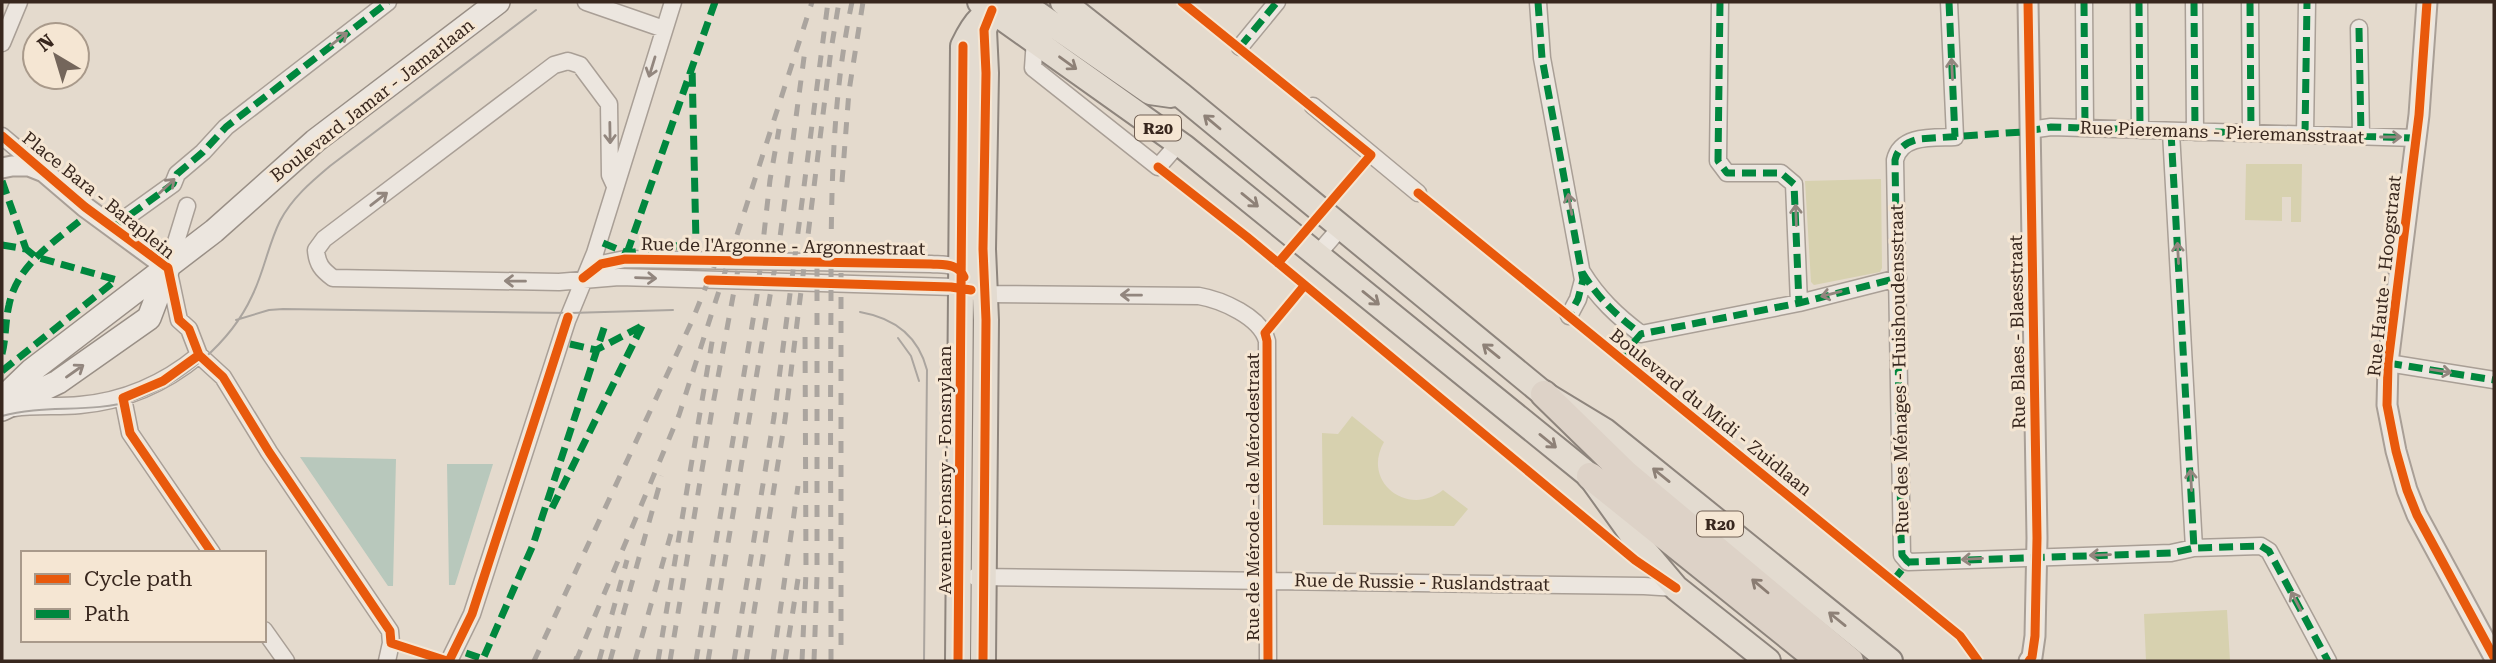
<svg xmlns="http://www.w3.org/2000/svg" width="2496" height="663" font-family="'Roboto Serif',serif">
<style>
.green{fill:#d7d1af}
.water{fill:#b8c8bc}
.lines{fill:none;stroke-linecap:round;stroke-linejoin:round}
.minor-casing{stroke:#a99f96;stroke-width:19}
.tertiary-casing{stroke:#a99f96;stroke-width:23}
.secondary-casing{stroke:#998f86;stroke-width:26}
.primary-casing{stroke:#8e857d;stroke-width:28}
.trunk-casing{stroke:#8e857d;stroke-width:30}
.minor{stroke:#ece6df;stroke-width:16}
.tertiary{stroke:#ece6df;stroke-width:19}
.secondary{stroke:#ece6df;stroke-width:23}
.primary{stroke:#e3dbd0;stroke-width:24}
.trunk{stroke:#ddd2c7;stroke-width:26}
.tram{stroke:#aba59f;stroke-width:2}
.rail{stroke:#aba59f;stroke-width:5;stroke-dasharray:12 12;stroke-linecap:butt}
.quiet{stroke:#00873e;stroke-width:7;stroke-dasharray:14 7;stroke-linecap:butt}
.cycleway-casing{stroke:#f5e6d3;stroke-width:13}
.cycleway{stroke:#e8590c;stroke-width:9}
.oneway{stroke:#92867e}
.oneway2{stroke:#8e8177}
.oneway3{stroke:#8a7c72}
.labels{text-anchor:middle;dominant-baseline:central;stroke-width:6;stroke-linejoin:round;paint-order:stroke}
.shield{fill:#f5e6d3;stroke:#716054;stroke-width:2}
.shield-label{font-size:16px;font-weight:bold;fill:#38271e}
.street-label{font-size:18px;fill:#38271e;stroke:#f5e6d3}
</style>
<rect width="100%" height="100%" fill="#e4dacd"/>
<!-- green -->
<path class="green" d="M2246 164H2302L2301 222H2291V197H2282V221L2245 220Z
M1881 179 1882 268 1880 272 1814 285 1811 282 1805 181Z
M1352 416 1384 442C1361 482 1408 518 1443 490L1468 509 1454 526 1323 525 1322 433 1338 434Z
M2227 610 2230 661H2146L2144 614Z"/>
<!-- water -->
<path class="water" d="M300 457 396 459 393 586H388Z
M447 464H493L455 585H449Z"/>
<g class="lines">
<defs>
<path id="minor" d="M586 2 664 29
M1538 2 1542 58 1583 280 1578 299 1569 316
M1720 2 1718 161 1727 173H1781L1794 184 1799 303
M1949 2 1955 137C1934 138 1901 134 1895 160L1902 555 1908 562 2171 553 2194 548 2261 546 2269 551 2328 661
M2084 2 2085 128
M2139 2 2140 130
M2194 2 2195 132
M2250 2 2251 133
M2359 28 2361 136
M1035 39 1033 68 1158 167 1179 143
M2 43 19 2
M1240 47 1277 2
M1313 106 1418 193
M2029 130 2051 127 2416 138
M2171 132 2194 548
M2305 135 2307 2
M2 136 40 168
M615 186 610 175 609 104 580 65 568 61 554 65 324 239 316 250C317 264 322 270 333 278L559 282 619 277 954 287 985 294 1199 296C1222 300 1261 317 1267 341L1268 661
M187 206 168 268 179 320 189 329 199 355
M113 227 173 184 177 174 203 152 226 127 388 2
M1317 255 1341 227
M1582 272C1598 298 1617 316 1641 334L1799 303 1898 278
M585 277 601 264 625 259 931 264C942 265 958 263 963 275
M199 355 223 377 269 452 390 631 391 643 387 661
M2388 363 2494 380
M123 398 130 433 212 553
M14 408C36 405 58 407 80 405 125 401 164 384 199 355
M975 577 1644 586 1676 588
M264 630 286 661
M449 661 472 614 567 321 595 253 673 2"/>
<path id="tertiary" d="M2028 2 2037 538 2035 636 2032 657 2029 661
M2427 2 2419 115 2388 363 2387 405 2396 451 2407 490 2417 515 2494 657
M2 168 12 166H29L44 172 85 207 168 268"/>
<path id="secondary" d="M2 399 31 371 214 231 315 141 498 2
M2 409 58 382 149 318 168 268"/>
<path id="primary" d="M980 2 1184 147 1590 476 1638 543 1676 588 1768 661
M1063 2 1182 96 1544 394 1605 431 1890 661
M958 661 963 46C976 19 982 14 1010 2L1035 12 1150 92 1171 95
M983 661 986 320 983 249 986 73 984 30 992 9"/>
<path id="trunk" d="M1544 394 1626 474 1850 661
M1590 476 1820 661"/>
</defs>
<!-- minor casing -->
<use href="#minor" class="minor-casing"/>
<!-- tertiary casing -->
<use href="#tertiary" class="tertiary-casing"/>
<!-- secondary casing -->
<use href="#secondary" class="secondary-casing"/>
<!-- primary casing -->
<use href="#primary" class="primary-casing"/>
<!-- trunk casing -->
<use href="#trunk" class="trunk-casing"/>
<!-- minor -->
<use href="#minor" class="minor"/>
<!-- tertiary -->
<use href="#tertiary" class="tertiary"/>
<!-- secondary -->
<use href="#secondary" class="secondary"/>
<!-- primary -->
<use href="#primary" class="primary"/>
<!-- trunk -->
<use href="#trunk" class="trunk"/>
<!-- tram -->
<path class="tram" d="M860 312C894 318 918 335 927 370L924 661
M236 320 269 310 283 309 570 313 673 310
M898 338 911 356 919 381
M2 416C45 404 91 414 134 400 182 384 231 342 252 296 264 272 268 245 280 221 292 198 311 182 330 166L536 10
M574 661 575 657"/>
<!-- rail -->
<path class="rail" d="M842 182 849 91 863 2
M841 273V647
M534 661 692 321 722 247
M576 661 679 415 812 2
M599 661 627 560
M610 661 662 476
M635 661 672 530
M658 661 713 336
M670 661 713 404 744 237
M696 661 757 296 770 180 779 129
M708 661 780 237 805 50
M734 661 774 417 828 2
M746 661 785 420 831 50 839 2
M773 661 798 486
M785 661 798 579
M802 661 806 572 805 328
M814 661 817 577V234
M831 661C831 542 830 423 831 304 831 202 831 102 852 2"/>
<!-- quiet -->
<path class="quiet" d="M1538 2 1542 58 1583 280 1578 299 1569 316
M1720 2 1718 161 1727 173H1781L1794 184 1799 303
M1949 2 1955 137
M2084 2 2085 128
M2139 2 2140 130
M2194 2 2195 132
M2250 2 2251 133
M2359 28 2361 136
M1240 47 1277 2
M2171 132 2194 548
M2305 135 2307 2
M2 181 26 249
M113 227 173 184 177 174 203 152 226 127 388 2
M603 243 627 253 696 243 692 66
M2 245 26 249 36 257 120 281
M627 253 715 2
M1582 272C1598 298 1617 316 1641 334
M570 344 596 350 642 326
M2 354C6 338 5 322 9 305 17 266 51 244 81 220
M1620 358 1641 334 1799 303 1898 278
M2388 363 2494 380
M2 371 116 280
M552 508 642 326
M1908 562 1902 555 1901 537 1895 160C1898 147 1907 142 1919 139L2022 132 2051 127 2416 138
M1893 581 1908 562 2171 553 2194 548 2261 546 2269 551 2328 661
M466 653 483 659 533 545 605 325"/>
<defs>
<path id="cycleway" d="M1182 2 1371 155 1278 263
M2028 2 2037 538 2035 636 2032 657 2029 661
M2427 2 2419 115 2388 363 2387 405 2396 451 2407 490 2417 515 2494 657
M2 136 85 207 168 268 179 320 189 329 199 355
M1158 167 1247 237 1635 560 1676 588
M1418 193 1960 636 1978 661
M583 278 601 264 625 259 931 264C944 265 958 263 964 277
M708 280 951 287 971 290
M199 355 223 377 269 452 390 631 391 643 447 661
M199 355 163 381 123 398 130 433 212 553
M449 661 472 614 568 317
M958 661 963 46
M983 661 986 320 983 249 986 73 984 30 992 10
M1268 661 1267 341 1265 333 1304 286"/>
</defs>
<!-- cycleway casing -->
<use href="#cycleway" class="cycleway-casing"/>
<!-- cycleway -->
<use href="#cycleway" class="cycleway"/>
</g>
<!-- one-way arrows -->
<defs><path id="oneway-shaft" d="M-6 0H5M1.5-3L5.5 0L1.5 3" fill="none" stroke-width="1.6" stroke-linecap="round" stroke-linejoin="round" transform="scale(1.75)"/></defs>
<g class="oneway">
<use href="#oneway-shaft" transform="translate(339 39) rotate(-38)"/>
<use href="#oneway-shaft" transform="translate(652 67) rotate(107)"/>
<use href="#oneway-shaft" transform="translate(1952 69) rotate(-93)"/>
<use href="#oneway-shaft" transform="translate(610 133) rotate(89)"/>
<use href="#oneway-shaft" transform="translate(2391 137)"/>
<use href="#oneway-shaft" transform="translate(167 186) rotate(-43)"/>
<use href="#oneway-shaft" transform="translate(379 199) rotate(-38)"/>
<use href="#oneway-shaft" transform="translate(1570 204) rotate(-100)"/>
<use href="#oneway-shaft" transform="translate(1796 215) rotate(-92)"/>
<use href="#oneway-shaft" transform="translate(2178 253) rotate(-93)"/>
<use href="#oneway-shaft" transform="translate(646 278) rotate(2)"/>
<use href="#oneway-shaft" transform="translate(515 281) rotate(-179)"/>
<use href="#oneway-shaft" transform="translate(1831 294) rotate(166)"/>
<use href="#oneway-shaft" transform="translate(1131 295) rotate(-179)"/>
<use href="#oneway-shaft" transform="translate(75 371) rotate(-35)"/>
<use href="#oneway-shaft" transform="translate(2441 371) rotate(9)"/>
<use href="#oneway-shaft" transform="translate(2191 480) rotate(-93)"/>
<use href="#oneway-shaft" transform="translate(2100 555) rotate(178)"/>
<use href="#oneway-shaft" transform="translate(1972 559) rotate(177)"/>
<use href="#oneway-shaft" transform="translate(2296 601) rotate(-118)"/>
</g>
<g class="oneway2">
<use href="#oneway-shaft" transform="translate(1068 63) rotate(36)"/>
<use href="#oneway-shaft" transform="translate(1212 122) rotate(-140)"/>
<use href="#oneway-shaft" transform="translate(1250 200) rotate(39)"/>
<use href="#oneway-shaft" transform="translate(1371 298) rotate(39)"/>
<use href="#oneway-shaft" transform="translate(1491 351) rotate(-141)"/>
<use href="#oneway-shaft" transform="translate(1548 441) rotate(39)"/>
<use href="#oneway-shaft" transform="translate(1661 475) rotate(-141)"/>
<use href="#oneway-shaft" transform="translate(1837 619) rotate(-141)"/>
</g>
<use class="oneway3" href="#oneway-shaft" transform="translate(1760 586) rotate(-140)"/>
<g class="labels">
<!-- shield labels -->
<g class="shield">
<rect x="1135" y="115.5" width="46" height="25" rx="5"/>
<rect x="1697" y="511.5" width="46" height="25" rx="5"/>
</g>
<g class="shield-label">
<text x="1158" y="128">R20</text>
<text x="1720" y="524">R20</text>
</g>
<!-- street labels -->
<g class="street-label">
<text transform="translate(372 100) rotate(-38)">Boulevard Jamar - Jamarlaan</text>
<text transform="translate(2222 132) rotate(2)">Rue Pieremans - Pieremansstraat</text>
<text transform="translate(99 195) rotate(39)">Place Bara - Baraplein</text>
<text transform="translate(783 246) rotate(1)">Rue de l'Argonne - Argonnestraat</text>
<text transform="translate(2384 276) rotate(-84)">Rue Haute - Hoogstraat</text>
<text transform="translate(2017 332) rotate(-91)">Rue Blaes - Blaesstraat</text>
<text transform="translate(1899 369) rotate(-91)">Rue des Ménages - Huishoudensstraat</text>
<text transform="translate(1711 412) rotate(39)">Boulevard du Midi - Zuidlaan</text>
<text transform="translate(944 470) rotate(-90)">Avenue Fonsny - Fonsnylaan</text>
<text transform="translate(1252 497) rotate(-90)">Rue de Mérode - de Mérodestraat</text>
<text transform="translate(1422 582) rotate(1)">Rue de Russie - Ruslandstraat</text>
</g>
</g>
<!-- border -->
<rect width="2496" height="663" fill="none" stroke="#38271e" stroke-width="7"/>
<!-- legend -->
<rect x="21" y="551" width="245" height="91" fill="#f5e6d3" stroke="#a99a8b" stroke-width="2"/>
<rect x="35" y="574" width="35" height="10" fill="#e8590c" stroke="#a99a8b" stroke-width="2"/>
<text x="84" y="586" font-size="21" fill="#38271e">Cycle path</text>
<rect x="35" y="609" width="35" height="10" fill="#00873e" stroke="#a99a8b" stroke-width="2"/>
<text x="84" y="621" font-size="21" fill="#38271e">Path</text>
<!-- north arrow -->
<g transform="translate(56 56) rotate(322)"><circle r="33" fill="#f5e6d3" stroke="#a99a8b" stroke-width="2"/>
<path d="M0-5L12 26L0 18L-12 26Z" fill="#74665b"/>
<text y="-10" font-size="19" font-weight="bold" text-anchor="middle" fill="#38271e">N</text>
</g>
</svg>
